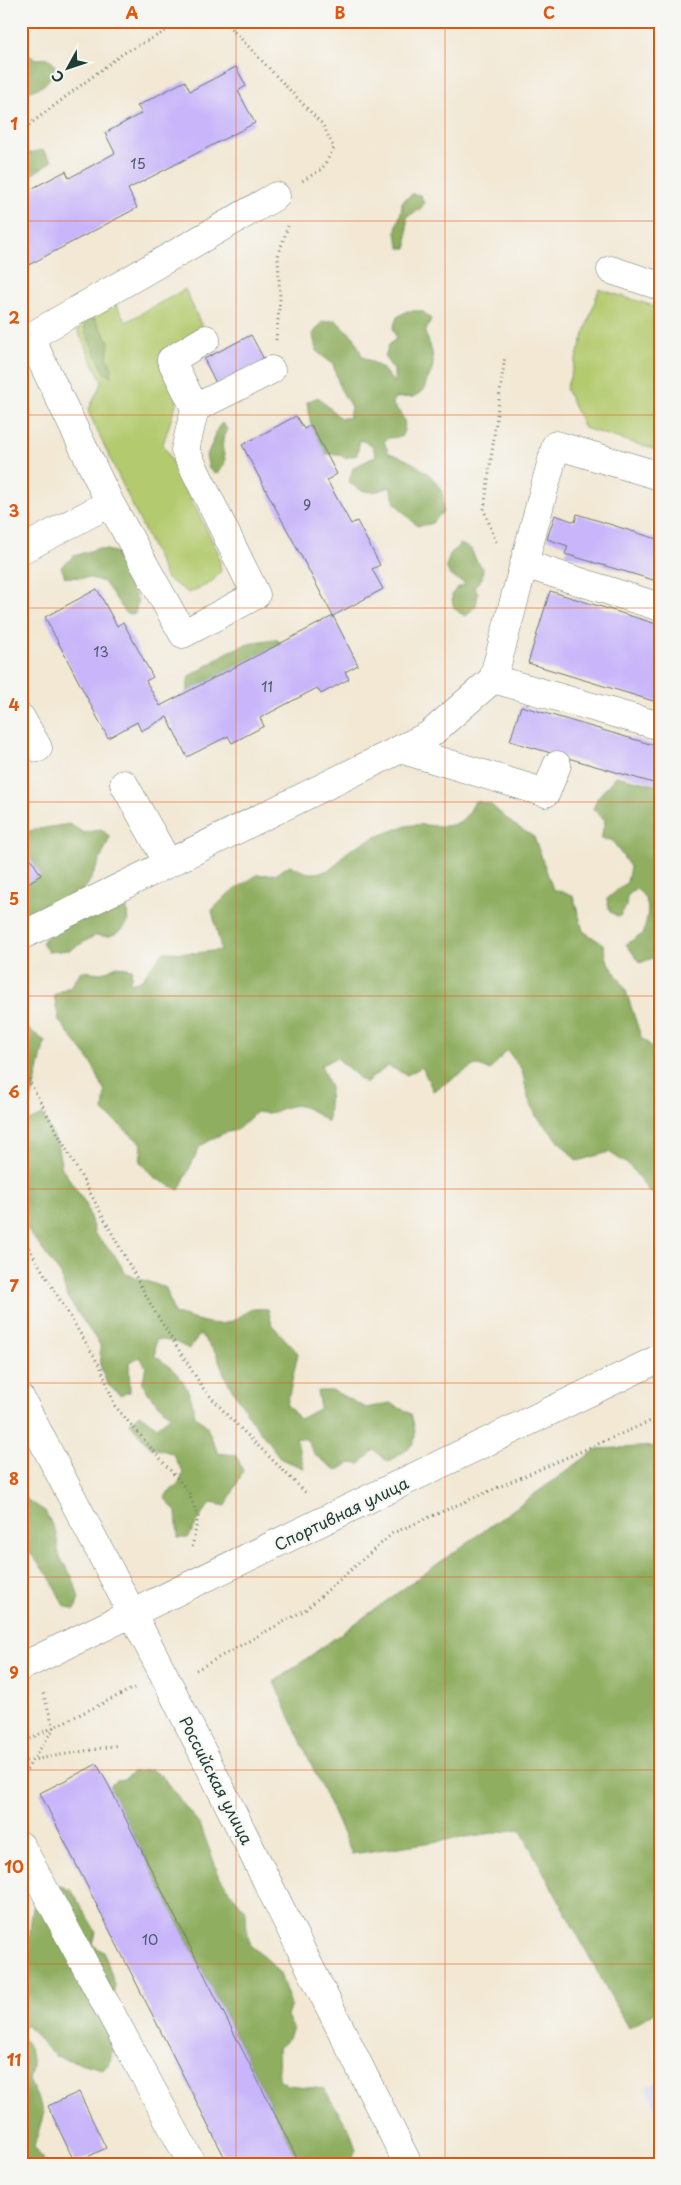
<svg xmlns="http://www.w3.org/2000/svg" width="681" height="2185" font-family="'Playpen Sans',sans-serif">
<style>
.built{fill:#d4d8f9}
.green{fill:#b4ca6e;stroke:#6a8451}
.forest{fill:#8fae61;stroke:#57764a}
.building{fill:#c8b5fa}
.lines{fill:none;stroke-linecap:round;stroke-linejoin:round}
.minor-casing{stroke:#69796c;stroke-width:29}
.path{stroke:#69796c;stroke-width:3;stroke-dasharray:1 4;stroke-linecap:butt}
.minor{stroke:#fff;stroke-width:28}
.grid{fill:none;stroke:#de580e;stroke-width:1;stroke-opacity:0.55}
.labels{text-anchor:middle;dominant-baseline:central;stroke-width:4;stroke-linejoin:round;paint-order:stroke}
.number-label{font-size:14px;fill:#495b66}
.street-label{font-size:16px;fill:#1f3d34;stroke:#f6f6f2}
.neatline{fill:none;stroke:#de580e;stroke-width:2}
.grid-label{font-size:16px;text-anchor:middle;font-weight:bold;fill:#de580e}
</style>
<rect width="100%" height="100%" fill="#f6f6f2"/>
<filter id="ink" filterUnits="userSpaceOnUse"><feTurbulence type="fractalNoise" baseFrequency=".02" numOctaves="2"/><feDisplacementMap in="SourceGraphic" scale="10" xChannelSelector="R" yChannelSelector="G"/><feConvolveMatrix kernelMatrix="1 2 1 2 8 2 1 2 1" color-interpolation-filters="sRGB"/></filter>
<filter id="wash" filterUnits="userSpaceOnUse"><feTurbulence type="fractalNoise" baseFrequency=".0096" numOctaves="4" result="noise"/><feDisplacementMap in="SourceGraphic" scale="20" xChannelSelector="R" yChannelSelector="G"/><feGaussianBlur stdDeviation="1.12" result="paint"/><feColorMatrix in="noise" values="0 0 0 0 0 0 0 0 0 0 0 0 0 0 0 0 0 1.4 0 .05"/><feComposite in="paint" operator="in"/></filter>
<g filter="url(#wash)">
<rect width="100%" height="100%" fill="#f2e8d4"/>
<!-- built -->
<path class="built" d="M660 2080V2117L646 2087Z"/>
<!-- green -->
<path class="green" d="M185 289 204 331 160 353 179 395 163 444 218 552 221 571 211 583 189 593 167 579 88 411 102 382 73 321 113 299 126 322Z
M599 289 660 308V451L584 428 566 389Z"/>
<!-- forest -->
<path class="forest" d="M21 53 38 59 49 58 55 66C46 90 42 85 21 95Z
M43 150 52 161 21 182V155Z
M412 194 421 195 424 204 418 211 407 216V248H400C390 223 402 223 402 202Z
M407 311H422L431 319 425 333C429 342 434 354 433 364 433 372 425 382 424 390L414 397 394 398 393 405C403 415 409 424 401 437L388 438 384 442 389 453C408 458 439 476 443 496 444 501 443 507 443 512L431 524 417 526 395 503 390 487C372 494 363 494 349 482L353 468 376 456 372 445 360 440 357 455 345 458 338 454H326L311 425 307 402 318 397 340 418H349L351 407 340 388 333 364 316 351 313 334 322 322 335 320 354 337 362 356 382 368 394 383V370L385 358 388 346 396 338 393 328 397 317Z
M88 319H95L109 342 107 358 112 368 111 376 105 373 86 334 84 324Z
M222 423 227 429C226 432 223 437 223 441 220 456 233 460 216 474L209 469 206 455C215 444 211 434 222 423Z
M460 544 471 549 476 560 483 568 482 578 474 587 478 593 476 606 466 616C454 611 452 607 452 594L457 588 466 584 450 575 446 567 450 554Z
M99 548 122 554 125 576 138 600 135 614 126 613 104 582 90 578 65 577 61 567 74 556Z
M276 639 281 643 186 693 189 676C201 671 209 664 220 657 236 646 256 641 276 639Z
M616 776 660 786V955L640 963 626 944 643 934C647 917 654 901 636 889L627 896 626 907 619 917 610 912 607 899 627 882 630 867 612 840 601 839 605 820 593 809 598 797Z
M475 801 490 804 513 824 534 837 553 889 573 895 583 931 603 944 608 962 625 988 641 1037 653 1048 660 1064V1190L650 1193 630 1166 609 1152 577 1161 536 1116 528 1098 522 1070 507 1050 490 1070 475 1065 433 1091 422 1067 407 1075 388 1066 365 1083 337 1058 321 1065 330 1088 328 1122C318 1115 304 1103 291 1106 272 1110 278 1115 256 1112L237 1130 224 1133 200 1146 179 1190 155 1178 140 1162 142 1144 103 1111 105 1092 91 1062 59 1021 54 995 72 985 81 971 102 973 117 966 132 969 130 983 141 980 163 952 196 953 221 950 212 910 228 894 257 875 276 874 290 865C305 873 309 875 326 871 335 869 340 858 346 853 362 841 384 834 402 827 432 818 457 842 475 801Z
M69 824 84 833 101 829 110 837C100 859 83 910 55 911 50 911 45 909 40 908L29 922 21 925V873L35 865 30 857 21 855V832Z
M114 901 127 909 128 923C118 934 110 939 96 935L70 950 48 952 42 942 51 933Z
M21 987 23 1017 27 1028 45 1041 26 1122 43 1115 57 1144 62 1168 86 1204 95 1234 114 1254 126 1274 166 1288 174 1314C192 1317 214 1329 232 1321 252 1311 242 1308 268 1309L272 1325 298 1353 287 1405 300 1419 320 1408 317 1391H334L366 1408 390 1403 411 1414C420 1446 414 1445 388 1462L374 1450 360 1464 349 1463 337 1471 315 1455 306 1439 296 1438 304 1468 281 1459 253 1422 227 1381 216 1353 200 1334 189 1349 175 1342 156 1339 155 1356C180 1373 190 1385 195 1416L206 1425 218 1453 236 1455 243 1471 226 1506 211 1503 203 1512 188 1538H178L176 1512 164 1497 180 1482 183 1472 172 1453 150 1447 130 1423 139 1414 157 1427 171 1416 152 1398 142 1384 146 1367 140 1357 129 1362 130 1392 120 1395 107 1384 101 1368 100 1345 67 1297 61 1275 27 1229 21 1217Z
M660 1446V2009L628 2028 520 1829 352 1854 274 1682 597 1449Z
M21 1490 26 1499 45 1511 56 1533 59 1556 73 1578 79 1599 75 1610 64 1606 49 1576 30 1553 24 1530 21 1526Z
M151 1770 162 1776 201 1827 220 1878 246 1912 247 1933 251 1946 266 1958 280 1974 291 2005 287 2016 293 2028 289 2038 278 2048 279 2079 288 2085 324 2089 350 2131 356 2150 351 2160 353 2164H300L109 1786 117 1780 125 1779 132 1772Z
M52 1882 72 1891 96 1932 93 1945 104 1952 115 1985 113 1995 114 2042 110 2063 102 2069 55 2056 26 2025 21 2030V1953C39 1937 20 1902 52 1882Z
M21 2036C34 2050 34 2063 29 2080L44 2112 34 2147 46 2164H21Z"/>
<g id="blocks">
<!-- building -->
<path class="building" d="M236 67 246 86 238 91 255 123 128 189 137 208 21 269V206L24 205 21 194 66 171 69 178 115 153 105 133 142 113 137 106 185 81 190 91Z
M251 335 265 361 217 385 204 359Z
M296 416 304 429 311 425 337 474 327 480 351 524 357 521 380 565 372 569 383 589 333 616 242 445Z
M577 514 660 540V582L565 554 568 546 547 539 555 515 575 522Z
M97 589 117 626 123 622 153 677 146 681 160 706 333 616 358 665 345 672 349 679 321 694 317 688 260 718 264 726 232 743 228 736 187 757 167 717 141 731 137 722 108 738 45 617Z
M550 591 660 625V703L528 663Z
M521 706 660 747V785L510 741Z
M25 849 41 875 23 886 21 852Z
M97 1764 109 1786 300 2164H228L40 1793Z
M79 2092 106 2148 75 2163 48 2106Z"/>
</g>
</g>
<g filter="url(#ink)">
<use href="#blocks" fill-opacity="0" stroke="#69796c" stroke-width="1"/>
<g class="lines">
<defs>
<path id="minor" d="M611 270 660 286
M195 408 171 360 206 339
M110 503 30 337 276 196
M21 550 110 503 183 634 256 595 185 450 195 408 271 370
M524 564 660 607
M493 679 660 726
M21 718 38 748
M400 749 546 793 557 765
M124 784 168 863
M21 936 429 735 493 679 556 445 660 476
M21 1399 163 1673 408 2164
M21 1667 660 1358
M21 1846 192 2164"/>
</defs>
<!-- minor casing -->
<use href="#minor" class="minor-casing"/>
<!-- path -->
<path class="path" d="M224 21 323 125 334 148 322 169 302 181
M21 131 122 54 185 21
M276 340 280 299 278 256 288 226
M496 542 484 510 505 356
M21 1066 155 1312 203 1388 230 1418 306 1493
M21 1235 101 1368 115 1406 188 1491 198 1517 192 1548
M196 1670 305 1610 393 1533 660 1417
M21 1743 134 1688
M21 1762 119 1745
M21 1778 54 1728 43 1693"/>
<!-- minor -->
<use href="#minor" class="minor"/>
</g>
</g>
<!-- grid -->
<path class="grid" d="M236 21V2164M445 21V2164M21 221H660M21 415H660M21 608H660M21 802H660M21 996H660M21 1189H660M21 1383H660M21 1577H660M21 1770H660M21 1964H660"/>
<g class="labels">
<!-- number labels -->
<g class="number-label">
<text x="138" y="163">15</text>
<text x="307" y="504">9</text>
<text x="101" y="651">13</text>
<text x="267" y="686">11</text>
<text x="150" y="1939">10</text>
</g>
<!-- street labels -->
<g class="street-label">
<text transform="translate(341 1513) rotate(-26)">Спортивная улица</text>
<text transform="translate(217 1780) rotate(63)">Российская улица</text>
</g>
</g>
<!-- margin -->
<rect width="681" height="2185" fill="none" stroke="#f6f6f2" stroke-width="55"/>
<!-- north arrow -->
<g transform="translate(68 68) rotate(230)" stroke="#f6f6f2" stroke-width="4" paint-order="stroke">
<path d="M0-4L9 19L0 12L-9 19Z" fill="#1f3d34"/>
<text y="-8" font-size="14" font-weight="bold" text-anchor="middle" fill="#1f3d34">С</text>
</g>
<rect x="28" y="28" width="626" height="2130" class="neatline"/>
<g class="grid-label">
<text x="132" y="19">A</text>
<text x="340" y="19">B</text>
<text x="549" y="19">C</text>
<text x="14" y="130">1</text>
<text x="14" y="324">2</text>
<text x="14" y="517">3</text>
<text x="14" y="711">4</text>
<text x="14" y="905">5</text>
<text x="14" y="1098">6</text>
<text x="14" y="1292">7</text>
<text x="14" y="1485">8</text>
<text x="14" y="1679">9</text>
<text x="14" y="1873">10</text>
<text x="14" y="2066">11</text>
</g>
</svg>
